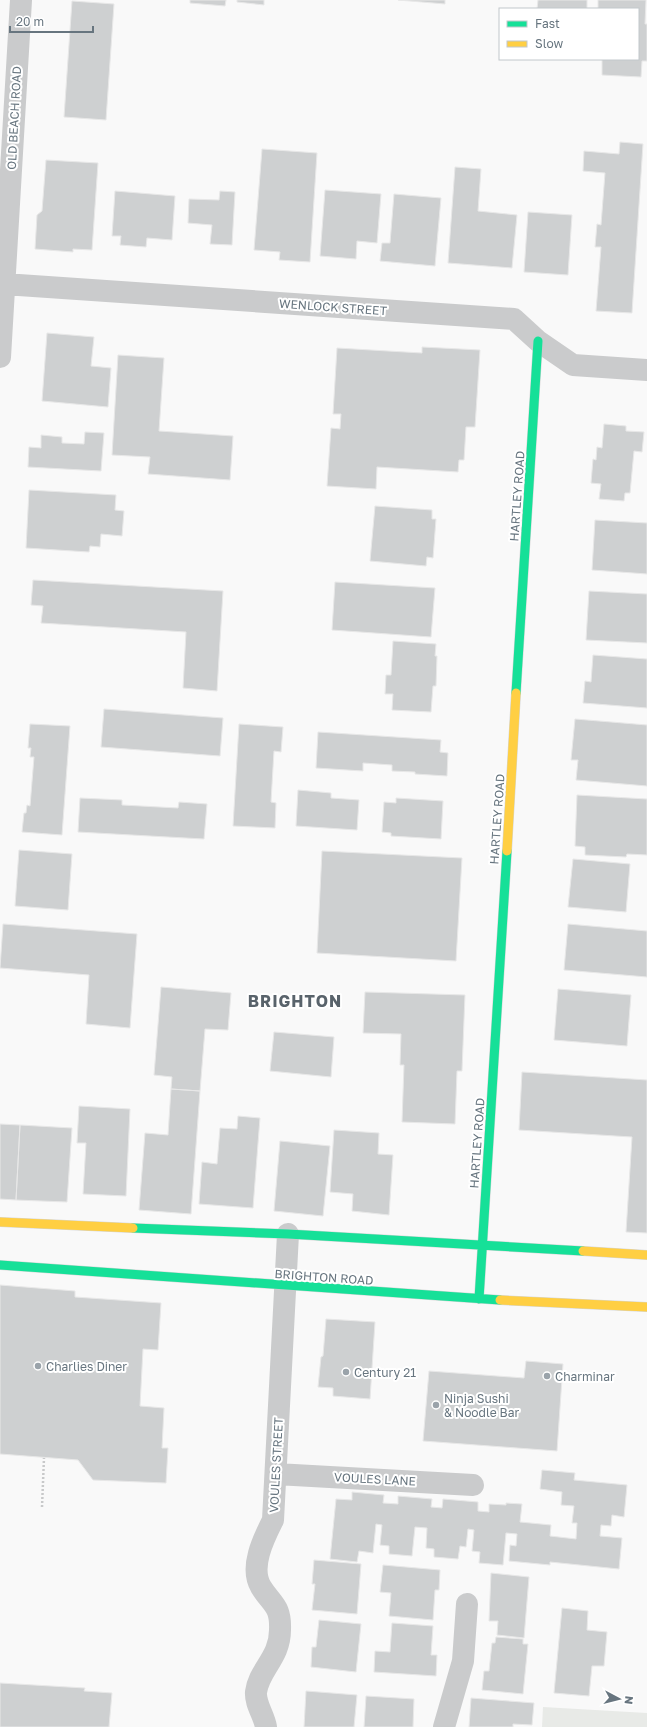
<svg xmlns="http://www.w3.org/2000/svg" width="647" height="1727" font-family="'Golos Text',sans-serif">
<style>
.green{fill:#e8eae7}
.building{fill:#ced0d1;stroke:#e8e8e8}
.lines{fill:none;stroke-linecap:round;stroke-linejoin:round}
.fast-casing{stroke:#d5d6d6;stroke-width:10}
.slow-casing{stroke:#d5d6d6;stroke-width:10}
.path{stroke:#c8c9ca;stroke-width:2.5;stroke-dasharray:2 2;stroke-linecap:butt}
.street{stroke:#cacbcc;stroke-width:22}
.fast{stroke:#16e098;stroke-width:9}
.slow{stroke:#ffcf43;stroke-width:9}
.poi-dot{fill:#9aa3aa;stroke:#fff;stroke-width:1.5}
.labels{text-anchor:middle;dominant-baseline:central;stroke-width:4;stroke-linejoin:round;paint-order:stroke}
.street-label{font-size:12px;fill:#67757f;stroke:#fff}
.poi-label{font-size:12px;fill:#67757f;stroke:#fff;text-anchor:start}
.district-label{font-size:16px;font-weight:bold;letter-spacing:1px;fill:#59636b;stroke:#fff}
</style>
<rect width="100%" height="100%" fill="#f9f9f9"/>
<!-- green -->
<path class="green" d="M543 1707 647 1713V1727H542Z"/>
<!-- building -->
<path class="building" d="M190 0H226L225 6 190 3Z
M237 0H264V5L237 2Z
M398 0H445V4Z
M538 0H587V9H537Z
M598 0H646L645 24H647V61H642L641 77 602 75V59H638V9H598Z
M72 1 114 4 106 120 64 117Z
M620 142 643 144 632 313 596 311 601 247H595L597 224 601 225 605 173 583 171 584 151 619 154Z
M262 149 317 153 310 262 279 260 280 252 254 250Z
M46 160 98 163 92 250 73 249V252L35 249 37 215 42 211Z
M455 167 481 169 478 211 517 215 512 268 448 263Z
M325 190 381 194 377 243 357 241 356 259 320 256Z
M115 191 175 196 172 240 147 238 146 247 120 245 121 236H112Z
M220 191 235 192 232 245 210 244 212 225 188 223 189 199 219 200Z
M394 194 441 198 435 266 380 261 382 243H390Z
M528 212 572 215 568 275 524 272Z
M47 333 94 337 91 366 111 368 108 407 42 401Z
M422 347 480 350 475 427H466L464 460H459L458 472 377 467 376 489 327 486 331 428 340 429 341 414H333L337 348 422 353Z
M118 355 164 358 159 431 233 436 230 480 148 474 150 457 112 455Z
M604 424 626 426V431L644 432 642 452 634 451 630 493H625L624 501 599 499 601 484 591 483 593 459 596 460 597 447 602 448Z
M85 432 104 433 101 471 28 467 29 447 41 448V435L62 437V443L84 444Z
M29 490 116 495 115 510 124 511 122 536 101 534 100 547 90 546 89 552 26 548Z
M375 506 432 510V519H436L433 558 427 557 426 566 370 561Z
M595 520 647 523V574L592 570Z
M33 580 223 591 217 691 183 688 186 632 41 623 43 606 31 605Z
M335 582 435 588 431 637 332 630Z
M589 591 647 594V643L586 640Z
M393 641 436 644 435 656H437L436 686H433L431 712 392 710 393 694H385L386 675H391Z
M593 655 647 659V708L583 703 585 681 591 682Z
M104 709 223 718 220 756 101 747Z
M575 719 647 725V786L576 780 578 760H571Z
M30 724 70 726 62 835 22 832 24 813H26L27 805 30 806 34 757H30L31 748H28Z
M239 724 283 727 281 752 274 751 271 802 276 803 275 828 233 826Z
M318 732 441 740 440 752 448 753 447 776 415 774V772L392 771V765L363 763V771L316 768Z
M298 790 331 793V798L359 800 357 830 296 826Z
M577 795 647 799V855L627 854 626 857 585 855V847L575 846Z
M80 798 122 800V805L178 808 179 802 207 804 204 839 78 832Z
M396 798 443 801 441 839 391 836V833L382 832 384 802 396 803Z
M19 850 72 854 68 910 15 906Z
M322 851 462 858 456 961 317 953Z
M573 859 630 864 626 912 568 907Z
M3 924 137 934 130 1028 86 1024 89 975 0 968Z
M568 924 647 931V977L564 970Z
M161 987 231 993 228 1030 205 1029 200 1091 171 1089 172 1077 154 1075Z
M558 989 631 995 627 1046 554 1040Z
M365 992 465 995 462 1071H457L455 1124 402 1122 404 1065H400L401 1034 363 1033Z
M274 1032 334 1037 331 1077 270 1071Z
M522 1072 647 1080V1233L626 1232 632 1137 519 1130Z
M171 1089 200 1091 191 1214 139 1210 145 1133 168 1135Z
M79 1106 130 1109 126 1196 83 1194 86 1143H77Z
M238 1116 260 1118 253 1208 199 1204 202 1162 217 1164 220 1128 237 1129Z
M0 1124 20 1125 16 1200 0 1199Z
M20 1125 72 1128 67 1202 16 1200Z
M334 1130 379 1133 378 1154 393 1155 389 1215 352 1211 353 1194 330 1192Z
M280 1141 330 1146 323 1216 274 1211Z
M0 1285 75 1291V1297L161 1303 158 1350 143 1349 140 1406 164 1408 162 1448H168L166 1483 93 1480 78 1460 0 1454Z
M326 1319 375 1322 370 1399 333 1396V1388L318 1387 321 1357 323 1356Z
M526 1361 563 1364 557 1451 423 1441 429 1371 524 1378Z
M542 1470 575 1473 574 1480 627 1485 624 1517 612 1515 611 1526 601 1525 600 1536 622 1538 619 1569 550 1562V1565L509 1561 510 1545 516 1546 517 1534 506 1533 503 1565 479 1563 480 1552 472 1551 474 1530 468 1529 466 1547 460 1546 458 1559 434 1557V1549L426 1548 427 1528 415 1527 412 1556 389 1554V1546L380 1545 382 1525 376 1524 373 1553 359 1551 357 1562 330 1559 336 1499 352 1500V1492L384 1495 383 1503 398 1504V1496L432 1499 431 1507 442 1508 443 1499 478 1502V1511L489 1512V1504L506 1505V1503L522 1504 520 1522 551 1525 550 1536 576 1539 577 1523H572L574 1506 561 1505 562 1492 540 1489Z
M314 1560 361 1564 357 1614 312 1610 315 1584H312Z
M383 1565 440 1570 439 1590H435L433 1620 389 1616 391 1593 380 1592Z
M491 1573 529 1577 524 1638 497 1635 498 1621H489Z
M562 1608 588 1611 587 1630 607 1632 604 1666H592L589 1696 554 1693Z
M319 1620 361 1624 356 1672 311 1667 312 1647H316Z
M392 1623 433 1626 431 1655H437L436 1676 374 1672 375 1651 390 1652Z
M496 1637 523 1639V1644H528L523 1694 482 1690 484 1671H489L492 1643H495Z
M0 1683 85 1688 84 1691 112 1693 109 1727H0Z
M306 1691 357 1695 354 1727H304Z
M366 1696 414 1699 413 1727H364Z
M471 1698 534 1703 532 1725 513 1724V1727H469Z"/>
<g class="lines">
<defs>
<path id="fast" d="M516 693 538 341
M133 1228 288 1234 583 1251
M0 1265 500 1300
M479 1299 507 851"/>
<path id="slow" d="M507 851 516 693
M0 1222 133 1228
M583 1251 647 1255
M500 1300 647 1307"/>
</defs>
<!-- fast casing -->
<use href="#fast" class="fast-casing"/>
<!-- slow casing -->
<use href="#slow" class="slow-casing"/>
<!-- path -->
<path class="path" d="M42 1507 44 1458"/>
<!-- street -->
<path class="street" d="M4 284 514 319 538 341 573 365 647 370
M0 357 21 0
M276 1474 473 1485
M266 1727C264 1715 255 1704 256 1692 259 1669 280 1658 280 1630 281 1605 272 1605 261 1587 249 1567 264 1538 273 1520L288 1234
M444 1727 463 1661 467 1604"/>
<!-- fast -->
<use href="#fast" class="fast"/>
<!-- slow -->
<use href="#slow" class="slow"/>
</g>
<!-- markers -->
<g class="poi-dot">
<circle cx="38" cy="1366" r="4"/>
<circle cx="346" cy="1372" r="4"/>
<circle cx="547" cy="1376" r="4"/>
<circle cx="436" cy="1405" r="4"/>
</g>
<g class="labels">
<!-- street labels -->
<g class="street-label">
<text transform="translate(14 118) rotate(-87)">OLD BEACH ROAD</text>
<text transform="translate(333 307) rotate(4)">WENLOCK STREET</text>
<text transform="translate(517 496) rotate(-86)">HARTLEY ROAD</text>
<text transform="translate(497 819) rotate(-86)">HARTLEY ROAD</text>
<text transform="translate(477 1143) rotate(-86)">HARTLEY ROAD</text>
<text transform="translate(324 1277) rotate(4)">BRIGHTON ROAD</text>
<text transform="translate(276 1465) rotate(-87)">VOULES STREET</text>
<text transform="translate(375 1479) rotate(3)">VOULES LANE</text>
</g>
<!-- poi labels -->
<g class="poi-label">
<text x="46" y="1366">Charlies Diner</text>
<text x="354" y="1372">Century 21</text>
<text x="555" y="1376">Charminar</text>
<text x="444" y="1398">Ninja Sushi<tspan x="444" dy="14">&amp; Noodle Bar</tspan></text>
</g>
<!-- district labels -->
<g class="district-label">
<text x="295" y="1001">BRIGHTON</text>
</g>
</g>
<!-- legend -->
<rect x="499" y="8" width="140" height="52" fill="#ffffff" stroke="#c2c8cc"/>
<rect x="507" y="21" width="20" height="6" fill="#16e098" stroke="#c2c8cc"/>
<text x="535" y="28" font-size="12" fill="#67757f">Fast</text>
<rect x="507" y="41" width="20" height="6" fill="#ffcf43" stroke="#c2c8cc"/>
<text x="535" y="48" font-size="12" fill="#67757f">Slow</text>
<!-- north arrow -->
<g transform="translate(619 1699) rotate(97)" stroke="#ffffff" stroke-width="3" paint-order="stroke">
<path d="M0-3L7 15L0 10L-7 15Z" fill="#67757f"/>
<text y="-6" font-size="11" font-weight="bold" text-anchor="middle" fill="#67757f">N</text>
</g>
<!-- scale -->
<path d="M10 26v6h83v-6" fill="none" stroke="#67757f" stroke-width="2"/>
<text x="16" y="26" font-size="12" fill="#67757f" stroke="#ffffff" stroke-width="3" paint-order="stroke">20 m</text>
</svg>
